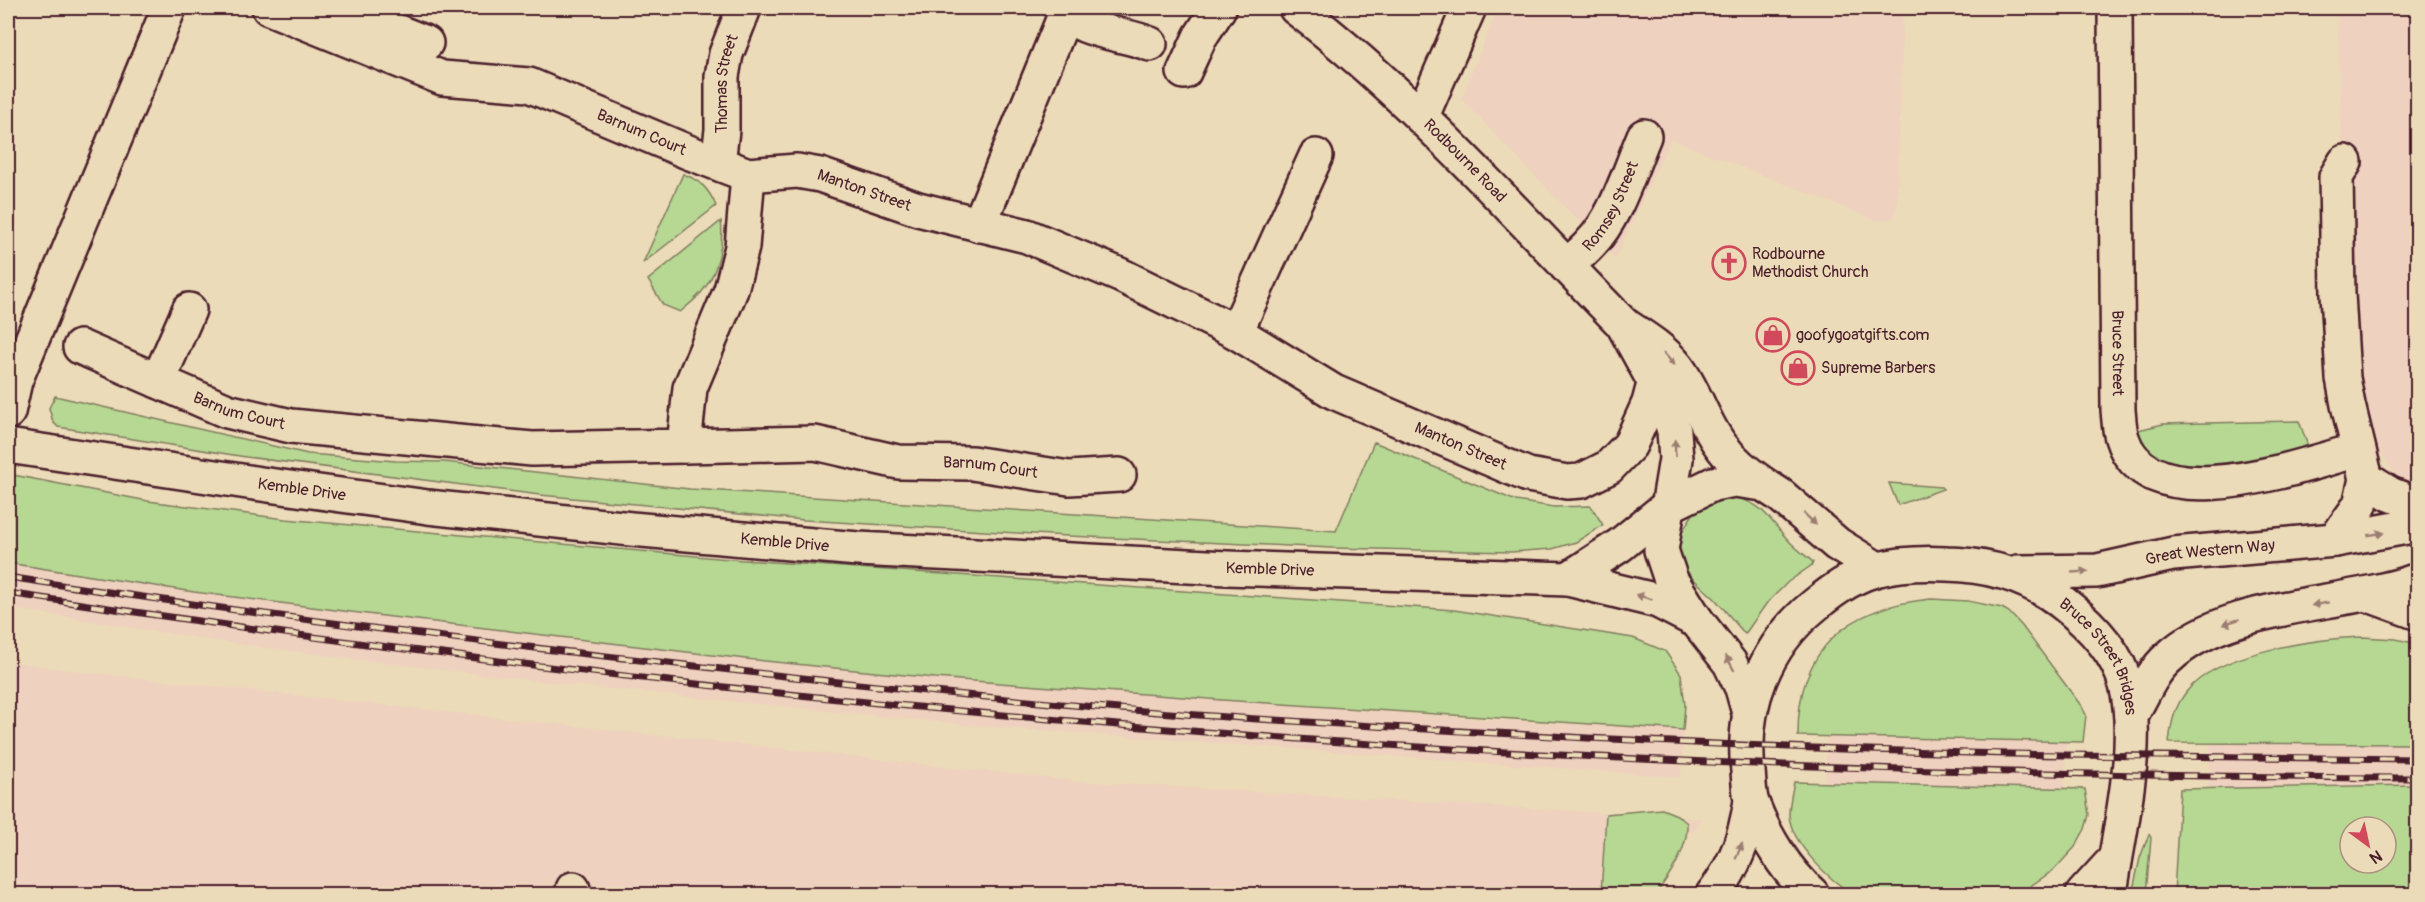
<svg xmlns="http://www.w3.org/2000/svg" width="2425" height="902" font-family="Pangolin,sans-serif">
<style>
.built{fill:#eed1be}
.green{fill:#b6d893;stroke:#807c5f;stroke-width:1.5;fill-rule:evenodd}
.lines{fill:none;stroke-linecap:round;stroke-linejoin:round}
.minor-casing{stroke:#4a1f2b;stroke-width:38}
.tertiary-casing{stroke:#4a1f2b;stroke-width:38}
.secondary-casing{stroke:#4a1f2b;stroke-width:38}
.minor{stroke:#ecdbb8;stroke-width:33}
.tertiary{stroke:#ecdbb8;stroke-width:33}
.secondary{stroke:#ecdbb8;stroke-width:33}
.rail-casing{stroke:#4a1f2b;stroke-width:7}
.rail{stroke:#ecdbb8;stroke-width:4.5;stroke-dasharray:14;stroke-linecap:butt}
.oneway{fill:#9b7d72}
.labels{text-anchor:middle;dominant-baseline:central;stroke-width:6;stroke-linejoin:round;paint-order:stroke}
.street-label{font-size:16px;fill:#4a1f2b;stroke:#ecdbb8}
.poi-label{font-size:16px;fill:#4a1f2b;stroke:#ecdbb8;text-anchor:start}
</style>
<rect width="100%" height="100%" fill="#ecdbb8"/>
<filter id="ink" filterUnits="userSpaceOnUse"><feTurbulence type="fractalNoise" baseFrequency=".0167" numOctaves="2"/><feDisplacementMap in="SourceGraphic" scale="12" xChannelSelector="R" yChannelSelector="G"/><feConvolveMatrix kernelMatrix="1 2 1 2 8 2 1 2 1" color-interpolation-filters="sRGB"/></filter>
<g filter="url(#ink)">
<!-- built -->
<path class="built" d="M1498 8H1903L1897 208 1893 218 1878 221 1671 139 1615 259 1461 99Z
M2337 8H2417V493L2401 482 2374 443 2337 416 2343 162Z
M8 563 194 592 375 615 746 659 935 678 1506 721 1683 730 1681 777 977 726 572 685 353 659 223 642 8 608Z
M8 661 83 672 1075 781 1703 819 1636 894H8Z
M1827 737 2066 742 2065 788 1825 783Z
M2210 743 2417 744V785L2209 789Z"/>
<!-- green -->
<path class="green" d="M683 174C700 180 709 189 716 206L643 263Z
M721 221C724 242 718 272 704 289 698 298 688 305 680 312L663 305 648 280Z
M55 396 308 454 396 461 444 462 690 489 1336 531 1374 442 1516 501 1554 507 1591 506 1603 525 1576 542 1552 549 1511 552 1332 548 1068 536 804 520 540 495 246 457 58 427 53 422 49 408Z
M2299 421 2309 449 2215 472 2155 459 2141 441 2138 430 2163 424Z
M8 474 148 501 285 519 729 559 1454 610 1633 638 1665 651 1681 674 1685 705 1683 730 1222 700 935 678 746 659 375 615 194 592 8 563Z
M1889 483 1941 487 1943 489 1898 505Z
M1725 494C1767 504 1765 516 1791 543 1798 550 1806 556 1813 562L1812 565 1788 582 1766 604 1745 634 1715 599 1688 574 1678 557V538L1693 514 1702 505Z
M1931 599 1968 601 2002 608 2009 612 2022 626 2082 707 2086 715 2083 742 1798 736C1797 649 1847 607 1931 599Z
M2362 637 2396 639 2417 644V744L2169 743C2171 724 2174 707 2187 691 2218 652 2314 639 2362 637Z
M1794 782 2085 789 2089 815 2085 829 2075 847 2055 869 2019 894H1853C1830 881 1791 843 1789 815 1789 804 1792 792 1794 782Z
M2417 785V894H2174L2180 789ZM2350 827H2386V863H2350Z
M1662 809 1677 815 1687 823C1688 851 1671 872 1656 894H1601L1606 814Z
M2149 834 2151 838 2146 894H2132L2140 858Z"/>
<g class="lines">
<defs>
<g id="minor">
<path id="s1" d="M269 8 442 78 529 85 688 152 748 175 797 171 820 175 918 209 1027 236 1120 275 1236 332 1334 392 1528 475 1567 482 1581 481 1609 467 1630 445 1649 403 1654 384"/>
<path d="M1061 8C1077 32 1124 33 1150 44"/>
<path id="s2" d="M2115 8 2118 410C2119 419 2119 429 2122 438 2148 522 2302 465 2358 450"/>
<path d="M343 10 426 43"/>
<path d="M1184 72 1200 37 1219 8"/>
<path d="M1422 116 1469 8"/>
<path id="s3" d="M718 163 722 130V76L726 54 744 8"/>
<path d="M979 225 1065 15"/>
<path id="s4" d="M1566 266C1574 259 1583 252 1590 244 1616 218 1630 169 1644 136"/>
<path d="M1236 332 1316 156"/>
<path id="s5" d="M80 347 227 411 291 426 532 449 684 446 690 388 731 290 742 247 748 175"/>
<path d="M158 381 189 310"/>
<path d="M8 412 15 381 169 8"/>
<path id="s6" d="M684 446 815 443 898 462 972 463 1069 478 1119 475"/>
<path d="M2366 479 2390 494 2418 505"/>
<path d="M2335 540 2360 505 2366 479 2348 405 2343 378 2338 294 2336 177 2345 162"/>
<path d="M2369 595 2418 613"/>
<path d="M573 894V889"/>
</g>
<g id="tertiary">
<path id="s7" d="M1296 8C1417 101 1516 215 1623 324 1643 337 1662 348 1677 367 1696 392 1703 423 1722 447 1734 463 1748 473 1763 484"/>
<path d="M1625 328 1665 401 1674 431 1676 459 1661 550 1671 580 1697 621"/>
</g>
<g id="secondary">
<path id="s8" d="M8 446 268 485 428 507 631 529 858 549 1227 568 1568 579 1658 601 1697 621 1730 663 1742 688 1749 713"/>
<path id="s9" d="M2018 572 2097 571 2173 554 2335 540 2418 525"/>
<path d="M1568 579 1620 545 1668 506 1713 484 1734 480 1763 484 1780 495 1837 544 1877 569"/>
<path d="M2131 715C2142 697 2151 673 2168 658 2229 601 2339 608 2418 580"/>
<path d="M1713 894C1736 866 1745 837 1751 801"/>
<path id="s10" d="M1812 894C1786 871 1765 837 1752 803 1749 794 1749 782 1748 771 1741 707 1765 645 1815 605 1833 590 1856 574 1879 569 1901 563 1925 563 1947 564 1990 565 2029 576 2063 603 2089 623 2117 651 2126 685 2142 745 2118 833 2110 894"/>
<path d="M2083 894 2115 859"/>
</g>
</defs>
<!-- minor casing -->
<use href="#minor" class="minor-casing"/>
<!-- tertiary casing -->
<use href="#tertiary" class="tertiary-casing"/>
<!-- secondary casing -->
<use href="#secondary" class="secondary-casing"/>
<!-- minor -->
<use href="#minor" class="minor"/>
<!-- tertiary -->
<use href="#tertiary" class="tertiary"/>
<!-- secondary -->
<use href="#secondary" class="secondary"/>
<defs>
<path id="rail" d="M8 577C236 612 465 641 695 666 872 686 1049 705 1227 717 1506 735 1785 750 2065 755 2182 757 2300 757 2418 759
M8 593C380 650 754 695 1130 726 1558 762 1988 776 2418 778"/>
</defs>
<!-- rail casing -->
<use href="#rail" class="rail-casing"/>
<!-- rail -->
<use href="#rail" class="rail"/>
</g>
<!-- one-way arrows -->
<defs><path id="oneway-solid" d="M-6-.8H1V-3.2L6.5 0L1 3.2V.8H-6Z" transform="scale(1.5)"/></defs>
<g class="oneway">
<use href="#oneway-solid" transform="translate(1669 359) rotate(48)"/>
<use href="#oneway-solid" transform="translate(1675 448) rotate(-92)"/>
<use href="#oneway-solid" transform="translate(1810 519) rotate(43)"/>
<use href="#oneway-solid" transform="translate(2376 534) rotate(-9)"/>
<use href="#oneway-solid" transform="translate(2080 572) rotate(-3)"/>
<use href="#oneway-solid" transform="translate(1644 597) rotate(-164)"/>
<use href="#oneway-solid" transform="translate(2320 604) rotate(170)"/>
<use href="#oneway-solid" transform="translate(2231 622) rotate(162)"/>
<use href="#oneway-solid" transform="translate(1730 663) rotate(-119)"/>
<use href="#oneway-solid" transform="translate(1739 851) rotate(-67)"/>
</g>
</g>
<!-- icons -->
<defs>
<symbol id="church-ring" viewBox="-11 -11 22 22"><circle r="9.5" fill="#ecdbb8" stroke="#d1495b" stroke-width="1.5"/><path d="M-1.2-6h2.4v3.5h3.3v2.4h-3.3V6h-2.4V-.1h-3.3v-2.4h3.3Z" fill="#d1495b"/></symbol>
<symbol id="shop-ring" viewBox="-11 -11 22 22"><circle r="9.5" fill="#ecdbb8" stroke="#d1495b" stroke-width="1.5"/><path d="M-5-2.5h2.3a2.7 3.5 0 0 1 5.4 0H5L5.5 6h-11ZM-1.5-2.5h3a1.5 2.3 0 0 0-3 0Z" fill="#d1495b"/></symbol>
</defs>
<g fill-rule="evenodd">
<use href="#church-ring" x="1710" y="244" width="38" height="38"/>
<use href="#shop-ring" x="1754" y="316" width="38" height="38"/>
<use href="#shop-ring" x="1779" y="349" width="38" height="38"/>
</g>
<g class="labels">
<!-- street labels -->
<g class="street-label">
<text stroke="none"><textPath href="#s3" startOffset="80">Thomas Street</textPath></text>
<text stroke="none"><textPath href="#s1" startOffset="396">Barnum Court</textPath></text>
<text stroke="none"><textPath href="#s7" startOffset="228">Rodbourne Road</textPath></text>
<text stroke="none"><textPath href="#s1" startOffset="630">Manton Street</textPath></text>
<text stroke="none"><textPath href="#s4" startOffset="76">Romsey Street</textPath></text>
<text stroke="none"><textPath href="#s2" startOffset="345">Bruce Street</textPath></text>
<text stroke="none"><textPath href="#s5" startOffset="172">Barnum Court</textPath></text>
<text stroke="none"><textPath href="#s1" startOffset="1282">Manton Street</textPath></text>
<text stroke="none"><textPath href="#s6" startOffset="309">Barnum Court</textPath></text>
<text stroke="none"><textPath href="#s8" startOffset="297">Kemble Drive</textPath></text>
<text stroke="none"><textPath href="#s8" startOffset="783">Kemble Drive</textPath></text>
<text stroke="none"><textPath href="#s9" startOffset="194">Great Western Way</textPath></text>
<text stroke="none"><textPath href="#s8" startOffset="1269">Kemble Drive</textPath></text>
<text stroke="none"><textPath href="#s10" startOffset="663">Bruce Street Bridges</textPath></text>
</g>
<!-- poi labels -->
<g class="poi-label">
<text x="1752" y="254">Rodbourne<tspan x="1752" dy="18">Methodist Church</tspan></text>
<text x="1796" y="335">goofygoatgifts.com</text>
<text x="1821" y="368">Supreme Barbers</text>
</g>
</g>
<!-- margin -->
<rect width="2425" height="902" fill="none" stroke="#ecdbb8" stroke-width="30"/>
<rect x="15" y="15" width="2395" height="872" fill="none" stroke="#4a1f2b" stroke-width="2" filter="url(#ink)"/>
<!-- north arrow -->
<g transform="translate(2368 845) rotate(147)"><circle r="28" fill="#ecdbb8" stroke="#ab9080" stroke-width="1.5"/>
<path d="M0-4.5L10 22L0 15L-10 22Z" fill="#d1495b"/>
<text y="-9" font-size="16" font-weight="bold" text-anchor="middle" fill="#4a1f2b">N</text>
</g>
</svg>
